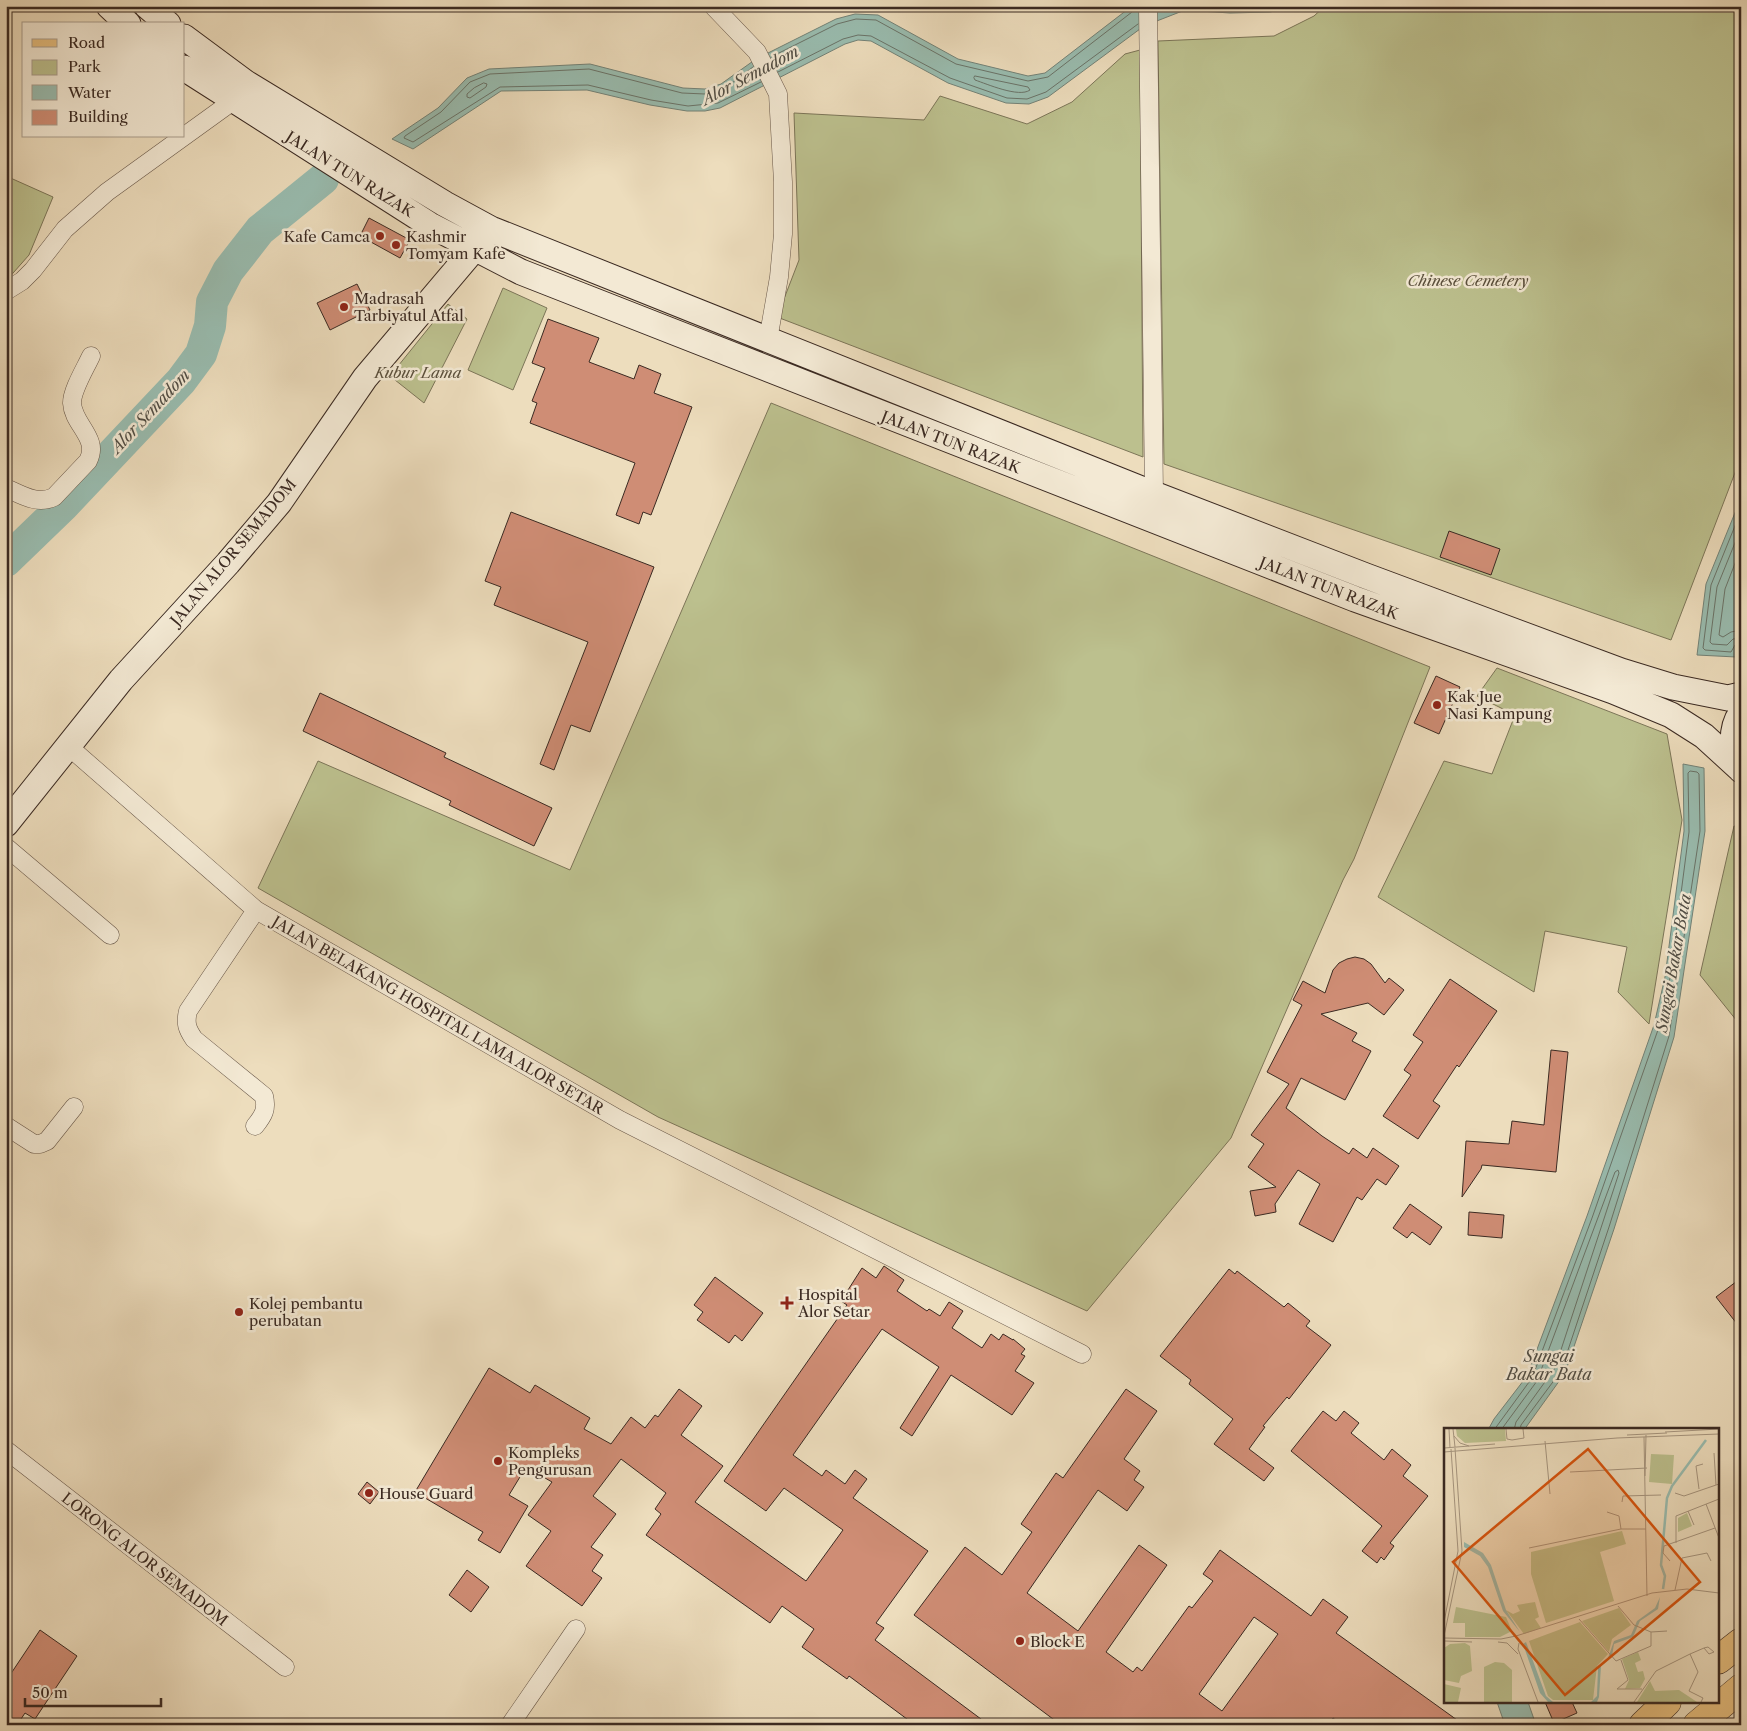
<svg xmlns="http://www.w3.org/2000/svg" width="1747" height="1731" font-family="'Libre Caslon Text',serif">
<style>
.green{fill:#bcc08e;stroke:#7c7558}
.water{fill:#99bcaf;stroke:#738277}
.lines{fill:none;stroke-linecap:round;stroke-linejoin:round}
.shore{stroke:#6a7368;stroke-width:1}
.river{stroke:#99bcaf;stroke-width:32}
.building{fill:#cf8d75;stroke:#3b2a22;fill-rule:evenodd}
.street-casing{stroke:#685749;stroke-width:19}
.secondary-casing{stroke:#3b2a22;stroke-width:27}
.primary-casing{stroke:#3b2a22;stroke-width:29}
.street{stroke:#f3e9d4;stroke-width:18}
.secondary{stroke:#f3e9d4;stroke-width:25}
.primary{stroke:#e6be7e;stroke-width:28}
.poi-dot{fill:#8f2418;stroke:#f3e9d4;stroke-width:2}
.labels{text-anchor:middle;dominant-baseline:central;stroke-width:5;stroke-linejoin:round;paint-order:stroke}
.street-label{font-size:15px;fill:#3b2a22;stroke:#f3e9d4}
.poi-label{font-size:15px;fill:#3b2a22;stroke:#f3e9d4;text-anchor:start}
.park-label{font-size:15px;font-style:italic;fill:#5b503d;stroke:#f3e9d4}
.water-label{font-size:16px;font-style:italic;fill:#524e45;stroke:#f3e9d4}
.inset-river{fill:none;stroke:#99bcaf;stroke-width:2.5}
.inset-road{fill:none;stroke:#a6957f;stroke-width:1}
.view{fill:#d7540e;fill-opacity:0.15;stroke:#d7540e;stroke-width:2.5}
.inset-edge{fill:none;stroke:#3b2a22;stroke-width:2.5}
</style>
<rect width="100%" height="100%" fill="#edddbd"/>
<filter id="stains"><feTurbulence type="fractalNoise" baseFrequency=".004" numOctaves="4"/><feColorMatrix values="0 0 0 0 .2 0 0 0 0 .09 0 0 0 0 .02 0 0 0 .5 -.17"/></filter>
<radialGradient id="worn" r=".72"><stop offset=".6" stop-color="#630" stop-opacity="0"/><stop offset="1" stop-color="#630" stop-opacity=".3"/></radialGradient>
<!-- green -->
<path class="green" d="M1325 6H1741V457L1671 640 1164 464 1158 41 1274 36 1314 16Z
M1140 50 1143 457 777 317 799 260 794 113 924 120 940 96 1027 124 1072 102 1125 54Z
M6 176 53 197 29 255 6 281Z
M503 288 547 308 513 390 468 370Z
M448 304 467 319 424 403 390 376Z
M771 403 1430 667 1354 859 1343 880 1231 1138 1087 1311 658 1117 258 888 318 761 570 870Z
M1497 668 1667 734 1682 820 1649 1024 1618 992 1627 947 1545 931 1534 992 1378 897 1444 761 1492 774 1515 715 1477 696Z
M1734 826 1741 827V1026L1700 975Z"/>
<!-- water -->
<path class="water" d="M1132 6H1300L1270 12 1230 13 1185 10 1144 26 1048 97 1029 104 1006 103 948 83 871 41 858 40 845 44 720 108 705 111H687L650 105 587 90 501 91 413 149 392 139 438 108 467 78 489 69 590 64 683 88 705 89 721 84 756 59 836 19 855 14 878 15 958 59 1028 76 1045 73Z
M1741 498V642L1736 657 1697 655 1706 584Z
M1683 764 1704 768 1705 831 1674 1037 1614 1229 1565 1373 1524 1430H1488L1494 1419 1527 1376 1587 1216 1654 1025 1665 977 1684 831Z
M1497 1702H1528L1536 1725H1505Z"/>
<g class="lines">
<!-- shore -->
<path class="shore" d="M1201 6 1230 8 1275 6
M771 57 837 24 856 19 876 20 956 64 1028 81 1048 77 1132 12 1134 6
M753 67 724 89 705 94 682 93 589 69 490 74 470 82 441 112 405 136 404 138 413 142 500 87 588 85 651 100 688 106 718 103 761 82
M778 72 843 39 858 35 871 36 950 78 1007 98 1027 99 1046 92 1138 24
M975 76 1028 87 1030 90C1019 98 987 84 975 80L974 78Z
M484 83 487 84 486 87 470 98 467 97V94L474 88Z
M1741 511 1711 585 1703 648 1705 650 1731 652 1735 645 1741 644
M1741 528 1717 587 1710 642 1712 644 1727 645 1733 639 1741 638
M1741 548 1725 589 1719 635 1723 637 1731 632 1741 630
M1494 1430 1532 1378 1592 1218 1659 1027 1670 978 1689 832 1688 773 1690 771 1697 772 1699 774 1700 831 1669 1036 1609 1227 1561 1371 1521 1425 1520 1430
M1501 1430 1537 1381 1615 1172 1618 1170 1619 1173 1555 1368 1516 1422 1514 1430"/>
<!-- river -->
<path class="river" d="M6 561 63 506 181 381 201 354 210 326 212 302 228 271 260 230 323 179"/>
</g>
<!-- building -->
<path class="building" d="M369 218 410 240 400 258 360 236Z
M357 284 370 310 330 330 317 303Z
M548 319 599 338 589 362 634 379 639 365 661 374 654 393 692 407 651 515 643 512 639 524 616 515 635 463 530 423 537 403 532 401 545 368 532 363Z
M511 512 654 567 590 732 571 725 554 770 540 764 588 642 494 605 501 587 485 581Z
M1449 531 1500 549 1491 575 1440 557Z
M1436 676 1460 687 1439 734 1414 723Z
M320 693 446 753 444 757 552 808 534 846 449 805 451 801 303 731Z
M1355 957 1364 959 1371 964 1385 983 1389 978 1404 990 1384 1015 1368 1003 1321 1014 1357 1033 1352 1041 1371 1051 1345 1100 1301 1078 1286 1108 1322 1136 1349 1154 1353 1148 1367 1158 1373 1148 1399 1166 1386 1185 1377 1179 1362 1200 1357 1197 1333 1242 1299 1224 1320 1184 1298 1170 1275 1204 1276 1212 1255 1216 1250 1191 1276 1187 1248 1167 1264 1144 1251 1135 1289 1084 1267 1072 1302 1005 1293 1000 1303 981 1325 993 1333 970 1339 963 1347 959Z
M1450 979 1497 1011 1459 1067 1457 1065 1433 1101 1440 1106 1418 1139 1383 1116 1411 1075 1404 1070 1423 1042 1413 1035Z
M1551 1050 1568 1052 1556 1172 1482 1165 1481 1169 1462 1197 1466 1141 1509 1144 1512 1121 1544 1125Z
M1410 1204 1442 1227 1430 1245 1412 1232 1407 1238 1393 1228Z
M1469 1212 1504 1215 1502 1238 1468 1235Z
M884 1266 904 1280 897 1291 927 1311 929 1309 940 1316 949 1302 963 1311 952 1328 982 1348 991 1334 999 1340 1003 1334 1013 1340V1339L1025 1349 1021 1354 1025 1356 1015 1371 1034 1383 1012 1415 951 1375 912 1436 900 1428 939 1367 882 1329 793 1455 822 1476 826 1470 845 1484 855 1470 867 1479 853 1498 928 1551 876 1623 884 1628 875 1640 989 1725H915L849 1676 847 1679 802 1647 814 1629 782 1606 770 1623 646 1535 661 1514 655 1509 666 1493 621 1459 593 1496 616 1514 591 1547 603 1555 592 1571 602 1578 582 1606 526 1566 551 1531 528 1515 552 1482 526 1467 509 1495 528 1506 500 1553 478 1540 483 1532 415 1492 489 1368 530 1393 535 1385 590 1418 584 1429 611 1444 631 1417 645 1428 655 1415 658 1417 679 1389 702 1406 681 1435 723 1466 695 1502 806 1581 843 1530 784 1488 766 1511 724 1481 847 1305 841 1301 862 1268 876 1278Z
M1229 1269 1235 1274 1237 1271 1284 1307 1288 1303 1310 1321 1306 1326 1331 1345 1289 1399 1287 1397 1263 1426 1265 1427 1249 1449 1274 1468 1264 1481 1214 1444 1233 1419 1189 1384 1191 1380 1160 1356Z
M715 1277 763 1313 742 1341 735 1335 729 1343 697 1320 703 1312 694 1305Z
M1741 1278V1329L1716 1297Z
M1126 1389 1157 1411 1124 1459 1140 1471 1134 1480 1144 1487 1127 1511 1098 1490 1027 1593 1078 1631 1139 1545 1167 1565 1106 1652 1133 1672 1137 1667 1142 1671 1189 1606 1192 1608 1213 1581 1203 1574 1220 1550 1311 1616 1323 1599 1348 1617 1336 1633 1464 1725H1342L1333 1718 1328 1725H1061L914 1615 965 1547 1002 1575 1032 1532 1021 1524 1056 1473 1063 1478ZM1254 1617 1278 1634 1222 1711 1199 1694Z
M1323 1411 1336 1421 1344 1411 1359 1423 1351 1433 1384 1460 1392 1449 1411 1465 1403 1476 1428 1496 1390 1543 1394 1546 1384 1560 1381 1557 1377 1563 1362 1551 1382 1526 1291 1451Z
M367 1482 379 1492 370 1504 358 1494Z
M467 1570 489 1587 471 1612 449 1595Z
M40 1630 77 1656 35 1719 25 1713 17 1725H6V1681Z
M1545 1702H1572L1577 1713 1554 1723Z"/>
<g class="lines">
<defs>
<path id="street" d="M713 6 757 52 778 94 783 182V234L779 277 768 340
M1148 6 1154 494
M6 291 22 281 33 270 65 229 107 192 233 101
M6 488C22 495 37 505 54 497L88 461C100 438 73 425 72 403 72 390 85 369 91 356
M68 746 256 910 620 1120 1082 1354
M6 847 110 935
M6 1126 34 1144H40L47 1141 74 1107
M255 1126C264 1115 267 1109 264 1096L194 1039C187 1029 185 1023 188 1011L256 910
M6 1450 285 1667
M510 1725 576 1629"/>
<path id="secondary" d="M109 6 128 24
M147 6 168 24
M184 37 246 83 445 204 491 229 1154 494 1366 576 1621 671 1673 687 1728 698 1741 695
M184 68 430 225 521 272 1355 599 1613 691 1671 715 1704 736 1739 768
M1741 713C1730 729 1731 754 1741 770
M6 824 121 680 228 563 279 503 365 378 485 236"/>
<path id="primary" d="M1718 1660 1741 1642
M1643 1725 1667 1702
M1697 1725 1741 1688"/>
</defs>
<!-- street casing -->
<use href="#street" class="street-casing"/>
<!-- secondary casing -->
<use href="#secondary" class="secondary-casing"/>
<!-- primary casing -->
<use href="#primary" class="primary-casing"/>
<!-- street -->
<use href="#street" class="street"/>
<!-- secondary -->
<use href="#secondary" class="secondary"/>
<!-- primary -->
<use href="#primary" class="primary"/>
</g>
<!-- markers -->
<g class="poi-dot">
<circle cx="380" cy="236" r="5"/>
<circle cx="396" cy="245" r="5"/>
<circle cx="344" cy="307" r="5"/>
<circle cx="1437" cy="705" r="5"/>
<path d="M784.5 1295.5h5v5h5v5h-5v5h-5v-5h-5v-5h5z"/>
<circle cx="239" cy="1312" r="5"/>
<circle cx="498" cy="1461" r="5"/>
<circle cx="369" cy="1493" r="5"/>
<circle cx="1020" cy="1641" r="5"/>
</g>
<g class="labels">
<!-- street labels -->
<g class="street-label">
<text transform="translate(350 174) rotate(32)">JALAN TUN RAZAK</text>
<text transform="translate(951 442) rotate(21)">JALAN TUN RAZAK</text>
<text transform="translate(233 552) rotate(-50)">JALAN ALOR SEMADOM</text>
<text transform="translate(1329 588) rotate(21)">JALAN TUN RAZAK</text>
<text transform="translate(438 1015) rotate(30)">JALAN BELAKANG HOSPITAL LAMA ALOR SETAR</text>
<text transform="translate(145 1559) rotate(38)">LORONG ALOR SEMADOM</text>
</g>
<!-- poi labels -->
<g class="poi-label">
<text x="370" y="236" text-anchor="end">Kafe Camca</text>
<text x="406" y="236">Kashmir<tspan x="406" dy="17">Tomyam Kafe</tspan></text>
<text x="354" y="298">Madrasah<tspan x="354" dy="17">Tarbiyatul Atfal</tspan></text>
<text x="1447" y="696">Kak Jue<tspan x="1447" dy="17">Nasi Kampung</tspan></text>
<text x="798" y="1294">Hospital<tspan x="798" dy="17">Alor Setar</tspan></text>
<text x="249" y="1303">Kolej pembantu<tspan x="249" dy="17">perubatan</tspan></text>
<text x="508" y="1452">Kompleks<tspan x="508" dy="17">Pengurusan</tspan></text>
<text x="379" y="1493">House Guard</text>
<text x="1030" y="1641">Block E</text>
</g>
<!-- park labels -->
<g class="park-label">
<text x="1468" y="280">Chinese Cemetery</text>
<text x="418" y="372">Kubur Lama</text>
</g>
<!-- water labels -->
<g class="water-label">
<text transform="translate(750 75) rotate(-28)">Alor Semadom</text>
<text transform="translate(150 411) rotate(-47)">Alor Semadom</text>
<text transform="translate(1673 963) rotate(-80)">Sungai Bakar Bata</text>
<text x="1549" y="1356">Sungai<tspan x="1549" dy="18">Bakar Bata</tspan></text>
</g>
</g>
<!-- overview -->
<g transform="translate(1444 1428)">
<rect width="275" height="275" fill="#edddbd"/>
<path d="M12 1H61L62 13 21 15 13 8ZM207 26 230 27 228 56 205 54ZM243 85 248 98 234 104V90ZM178 103 182 116 156 124 170 173 102 195 87 146V124ZM91 174 95 189 91 191 97 200 80 206 62 182 69 186 76 183 73 177ZM12 179 62 189 68 203 56 209H21V195H9ZM175 180 187 197 168 211 165 224 138 193ZM136 194 164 226 153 238 149 272H109L104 268 85 213ZM21 215 26 218 28 243 17 248 15 255 0 252V220L6 216ZM194 224 197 232 191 235 194 244 199 243 201 251 196 260 181 261 185 252 178 231ZM51 234 60 235 68 242V274H40V239ZM206 253 211 263 235 262 253 274H193ZM0 256 17 260 14 274H0Z" fill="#bcc08e"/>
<path d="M20 114 39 125 47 137 62 182 76 204 59 183 44 139 36 128 20 119ZM216 169 214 181 196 193 189 209 170 216 168 228 157 238 155 269 153 274H147L153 268 154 240 164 230 170 213 187 207 193 193 211 180ZM82 214 102 268 109 274H104L96 265 79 216Z" fill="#99bcaf"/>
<path class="inset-river" d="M219 161 221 148 217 137 223 70 228 58 262 12"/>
<path class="inset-road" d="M5 1 6 20M9 1 11 19M62 1 63 11 68 12 80 10 79 1M221 4 275 1M183 7 223 5M10 8 16 15 25 18M200 9 203 168M101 13 106 66M0 20 51 16M0 24 173 10 275 6M270 25 272 57M126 44 203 40M201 48 202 7M255 61 252 38 259 36M231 65 240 68 275 56M178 74 179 68 217 67M262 76 275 110M244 83 250 97M163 84 175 88 177 101M232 115V88L275 71M85 120 177 101H202M226 133 219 125 220 118 271 100M231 162 238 130 263 125 267 133M174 178 190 197 207 204 223 203M135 191 172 233 207 218V204M0 194 14 123 7 21M0 208 18 123 11 20M72 208 208 165 243 161 275 165M0 210 57 211 72 208M1 213 28 214M54 214 63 215 74 226M75 215 74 221 94 274M246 226 260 220 264 219 270 224 265 226 260 220M177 232 184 252 173 261H198M190 274 212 243 246 226 254 244 245 263 259 270 257 274"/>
<path class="view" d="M144 21 256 154 121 267 9 134Z"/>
<rect width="275" height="275" class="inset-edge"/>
</g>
<!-- margin -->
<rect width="1747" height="1731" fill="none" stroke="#edddbd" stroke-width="25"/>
<rect x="8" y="8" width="1732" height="1716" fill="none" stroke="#3b2a22" stroke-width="2.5"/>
<rect x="12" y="12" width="1722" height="1706" fill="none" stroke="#3b2a22"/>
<!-- legend -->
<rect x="22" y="22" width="162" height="115" fill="#f3e9d4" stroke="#a99d8d"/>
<rect x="32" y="39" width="25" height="8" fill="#e6be7e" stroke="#a99d8d"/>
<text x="68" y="48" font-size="15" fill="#3b2a22">Road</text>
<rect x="32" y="60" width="25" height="15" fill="#bcc08e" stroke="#a99d8d"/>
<text x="68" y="72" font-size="15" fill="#3b2a22">Park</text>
<rect x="32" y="85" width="25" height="15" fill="#99bcaf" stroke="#a99d8d"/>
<text x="68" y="98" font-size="15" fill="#3b2a22">Water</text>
<rect x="32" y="110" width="25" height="15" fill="#cf8d75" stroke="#a99d8d"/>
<text x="68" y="122" font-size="15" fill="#3b2a22">Building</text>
<!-- scale -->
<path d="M25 1698v8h136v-8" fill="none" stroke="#3b2a22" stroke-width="2.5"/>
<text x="32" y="1698" font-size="15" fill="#3b2a22" stroke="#f3e9d4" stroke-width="4" paint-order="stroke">50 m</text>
<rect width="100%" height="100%" filter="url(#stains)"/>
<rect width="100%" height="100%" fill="url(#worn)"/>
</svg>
